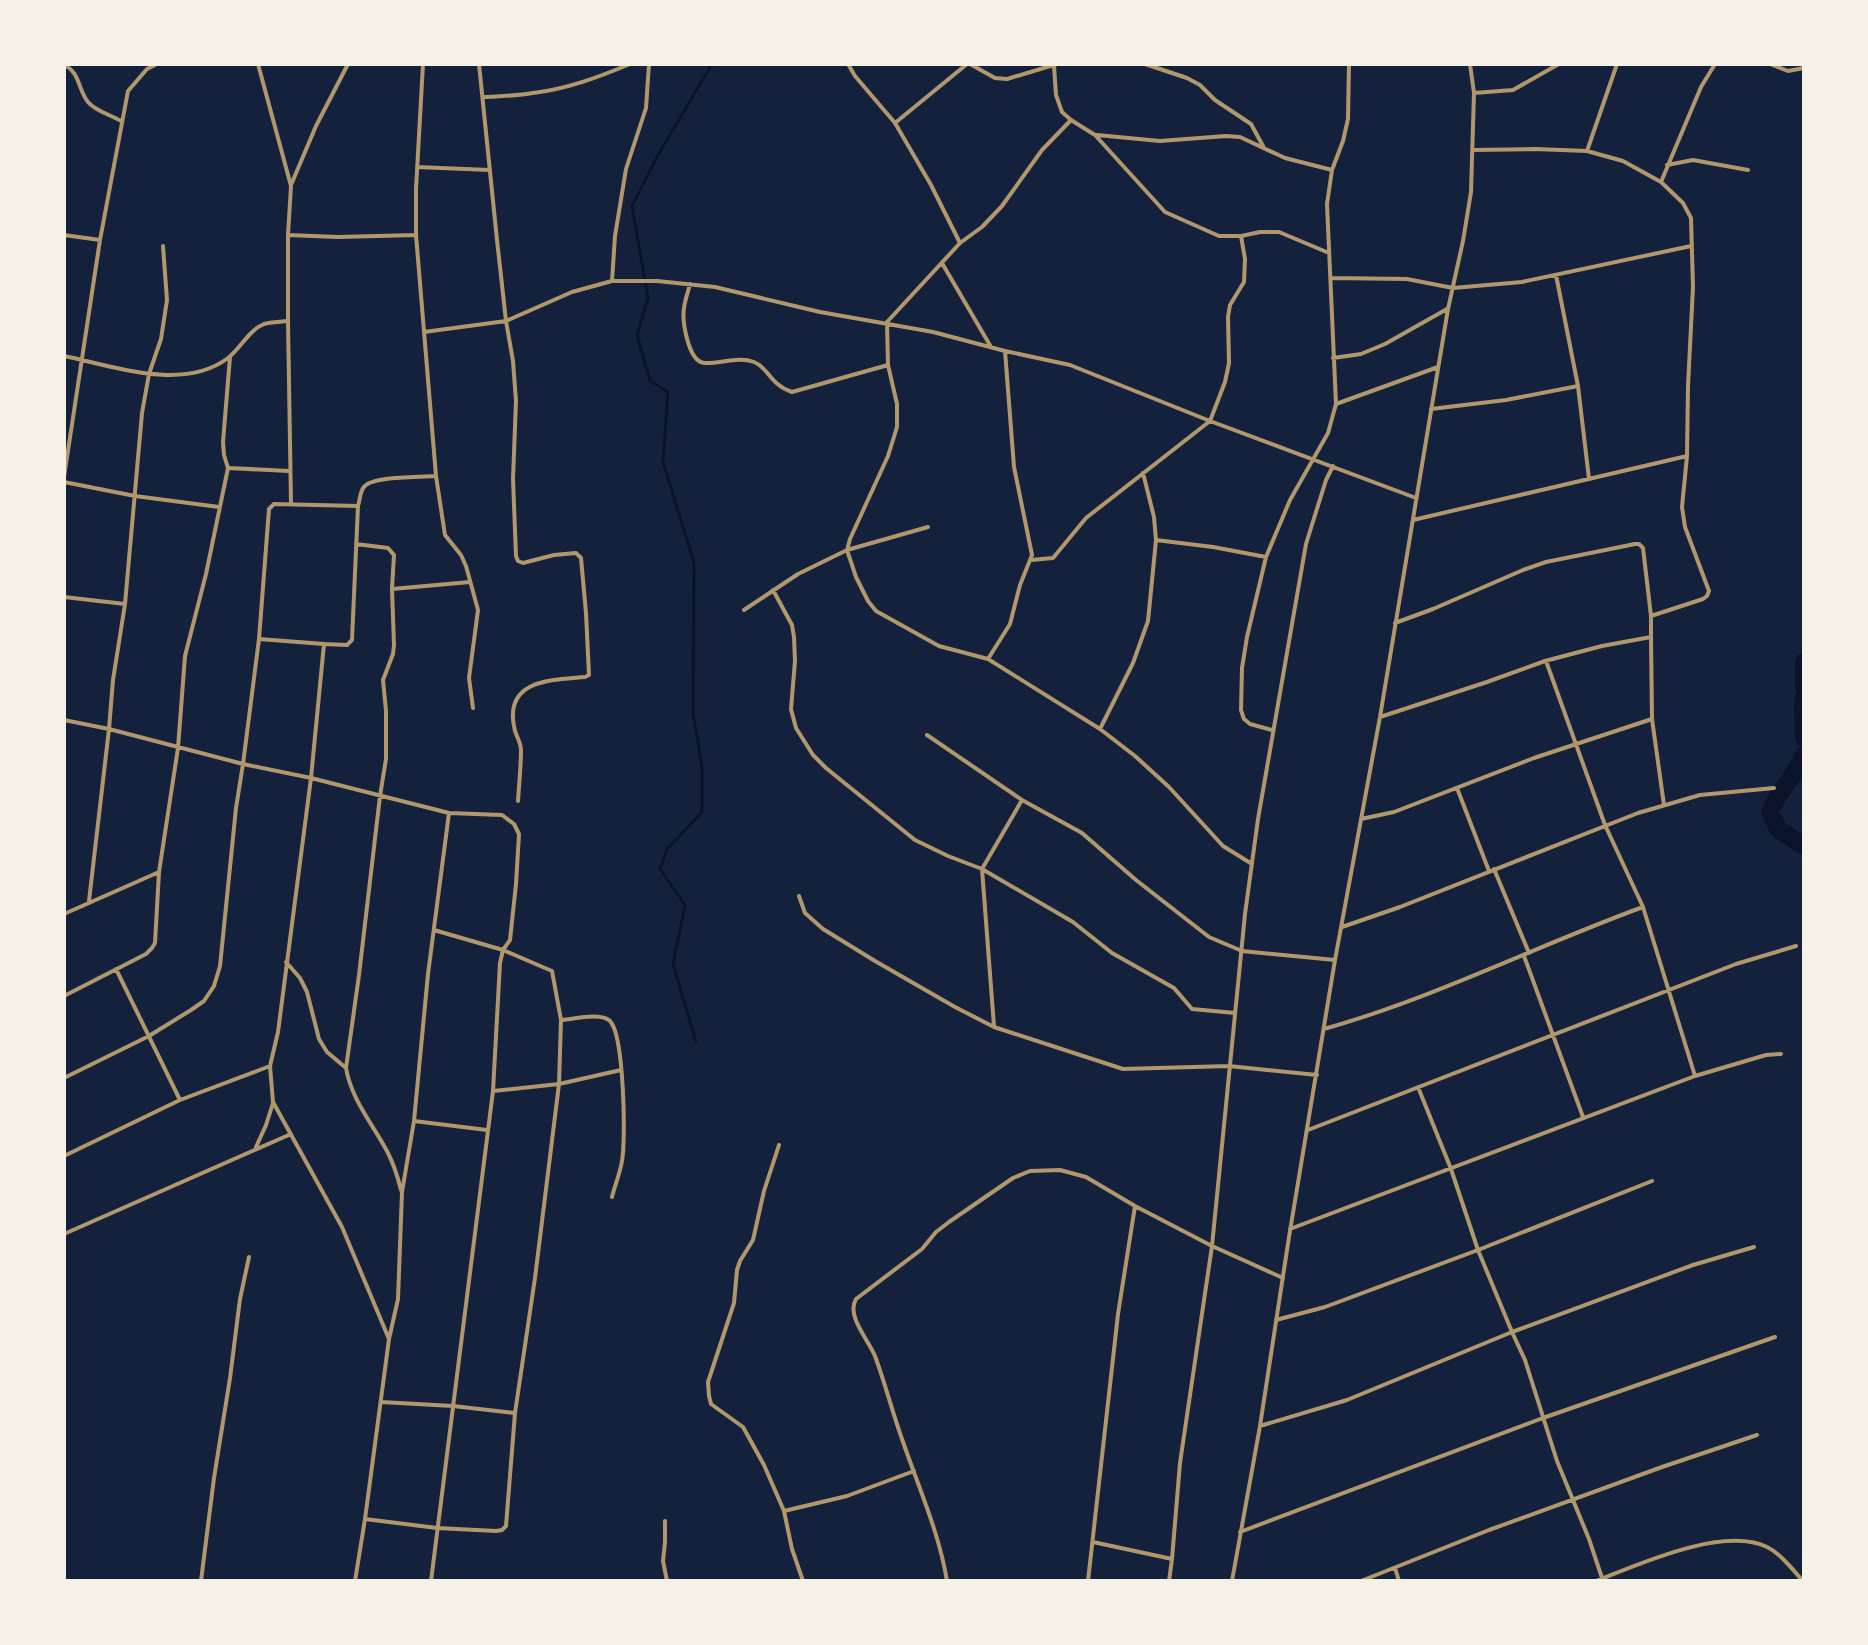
<svg xmlns="http://www.w3.org/2000/svg" width="1868" height="1645" font-family="'Space Grotesk',sans-serif">
<style>
.lines{fill:none;stroke-linecap:round;stroke-linejoin:round}
.stream{stroke:#0b132b;stroke-width:3}
.river{stroke:#0b132b;stroke-width:18}
.minor{stroke:#b1986c;stroke-width:4}
</style>
<rect width="100%" height="100%" fill="#14213d"/>
<g class="lines">
<!-- stream -->
<path class="stream" d="M696 1042 673 964 685 905 660 869 667 849 702 812V767L693 713 694 563 663 462 668 392 650 381 637 335 648 298 632 206 658 155 712 64"/>
<!-- river -->
<path class="river" d="M1804 662V687
M1804 697 1803 710 1804 738
M1804 755C1796 776 1778 790 1770 812L1778 829 1804 846"/>
<!-- minor -->
<path class="minor" d="M258 64 291 186 288 235V321L291 503
M479 64 497 240 506 321 513 361 516 401 513 479 516 556 518 561 523 563 554 555 576 553 581 558 586 613 589 675 585 677C553 680 505 679 514 726 515 735 521 742 521 750 521 767 519 784 518 801
M848 64 855 76 895 123 931 185 960 243
M970 64 995 78 1007 79 1057 64
M1145 64 1187 78 1200 85 1215 100 1251 124 1263 146
M1770 64 1788 71 1804 68
M64 65C80 72 78 90 88 102 95 111 111 115 121 121
M1054 66 1056 95 1062 112 1071 120 1095 135 1165 212 1219 236H1241L1260 232H1279L1329 253
M1474 93 1513 90 1559 64
M483 97C500 96 517 96 533 93 567 89 599 77 630 64
M1071 120 1042 150 1002 206 982 227 960 243 887 322 888 365 897 404V427L888 456 850 539 847 550 856 577 868 601 876 611 939 646 988 659 1100 729 1135 756 1169 787 1223 846 1252 864
M895 123 967 64
M1097 135 1160 141 1226 136 1240 137 1285 158 1332 170
M1587 151 1617 64
M1667 165 1693 160 1748 170
M417 167 489 170
M1661 182 1701 87 1715 64
M291 185 316 126 348 64
M64 235 100 240
M288 235 338 237 416 235
M163 246 167 300 161 339 149 374 142 413 125 604 113 680 109 729 243 764 311 778 449 813 502 815 514 824 519 834 516 884 510 940 503 950 500 963 493 1091 431 1581
M942 263 991 347
M1556 275 1578 386 1589 479
M1331 278 1407 279 1453 288 1522 282 1691 246
M612 281 615 236 626 169 646 108 649 64
M690 284C688 292 685 300 684 308 682 321 688 361 704 363 720 364 738 356 754 362 768 367 770 385 792 392L888 365
M424 332 506 321 572 292 612 281H657L715 287 820 312 933 332 1005 351 1070 365 1210 421 1416 498
M64 356C113 366 183 392 228 358 240 349 249 330 264 324 271 322 280 322 288 321
M1333 358 1361 354 1385 344 1447 309
M1336 404 1438 367
M1431 409 1506 400 1578 386
M228 468 224 455 223 442 230 357
M436 476 445 535 461 555 466 566 478 610 469 678 473 708
M64 477 100 240 128 91 147 69 157 64
M64 482 135 496 219 507
M358 506C360 500 360 491 364 487 372 476 422 477 436 476L416 235V189L423 64
M1413 520 1687 456
M1156 540 1213 547 1266 557
M356 544 388 548 394 555 392 589 394 645 393 654 383 680 386 711V759L380 796 359 975 346 1068C351 1099 374 1126 388 1153 394 1165 398 1178 401 1190
M1031 560 1053 558 1086 518 1210 421 1225 382 1229 363 1228 317 1230 305 1244 282 1245 259 1241 236
M392 589 470 582
M773 590 792 625 794 637 795 661 791 709 796 728 813 755 826 768 915 840 948 856 982 869 1073 922 1112 953 1174 988 1192 1009 1235 1013
M64 597 125 604
M744 610 798 574 847 550 928 527
M1395 623 1433 609 1523 570 1546 562 1635 544H1639L1643 548 1651 616
M1651 637 1652 719 1664 805
M259 639 324 644
M988 659 1010 624 1020 585 1032 555 1014 467 1005 351
M1546 661 1605 825 1643 907 1695 1076
M1380 717 1487 682 1545 661 1602 646 1651 637V616L1703 599 1707 596 1709 591 1685 527 1682 507 1687 456 1688 386 1693 287 1691 218 1683 203 1661 182 1623 161 1587 151 1535 149 1473 150
M64 720 109 729 89 901
M1100 729 1133 663 1148 621 1156 540 1154 517 1143 473
M1272 730 1250 724 1244 719 1241 710 1242 668 1247 637 1266 557 1290 500 1328 433 1336 404 1327 204 1332 170 1343 141 1348 119 1349 64
M927 735 1022 800 1082 833 1136 880 1209 937 1242 951 1335 960
M1457 788 1489 871
M1361 819 1394 812 1534 758 1652 719
M1494 869 1529 953
M799 896 805 913 823 929 875 961 955 1007 994 1027 1123 1069 1229 1066 1317 1075
M64 914 159 872
M1342 927 1400 907 1638 813 1700 795 1774 788
M1524 956 1583 1117
M286 962 300 978 307 992 319 1039 327 1052 346 1068
M116 969 180 1100
M64 996 146 954 152 948 155 943 159 872 178 748 185 656 206 574 228 468 289 471
M562 1020C574 1019 601 1012 610 1021 624 1035 626 1139 622 1161 620 1173 615 1185 612 1197
M994 1026 982 869 1022 800
M1324 1029C1434 998 1536 946 1643 907
M64 1078 149 1036 191 1010 204 1001 214 986 220 966 236 808 243 764 259 639 269 509 274 504 358 506 352 640 347 645 324 644 311 778 278 1032 270 1066 273 1102 342 1227 389 1339
M1418 1087 1451 1169 1478 1250 1512 1332 1525 1360 1557 1461 1589 1539 1603 1581
M493 1091 559 1084 621 1070
M414 1121 487 1130
M1308 1130 1736 964 1796 946
M779 1145 764 1191 753 1240 740 1261 737 1270 734 1303 708 1382 709 1396 711 1404 743 1427 764 1465 784 1511 792 1549 803 1581
M256 1147 266 1125 273 1103
M64 1156 180 1100 270 1066
M1290 1229 1695 1076 1766 1055 1781 1054
M64 1234 291 1134
M1276 1320 1325 1307 1478 1250 1652 1181
M381 1402 453 1406 514 1413
M1260 1426 1347 1400 1512 1332 1693 1265 1754 1247
M784 1511 847 1496 914 1471
M365 1519 437 1528 496 1531 502 1530 506 1526 515 1413 535 1278 559 1084 561 1020 552 971 503 950 434 930
M665 1521V1542L663 1561 667 1581
M1240 1532 1543 1418 1775 1337
M1093 1542 1172 1559
M1395 1568 1399 1581
M201 1581 214 1478 230 1378 240 1299 249 1257
M355 1581 365 1519 389 1339 398 1299 402 1192 414 1121 428 974 449 813
M947 1581C939 1532 918 1486 902 1439 892 1411 885 1383 875 1356 868 1339 846 1316 856 1299L922 1249 936 1232 949 1222 1013 1178 1030 1171 1060 1170 1086 1177 1135 1206 1212 1246 1283 1278
M1088 1581 1118 1314 1135 1206
M1169 1581 1172 1559 1180 1463 1212 1246 1245 914 1258 819 1306 544 1326 480 1333 466
M1232 1581 1260 1426 1289 1237 1335 960 1380 717 1448 309 1463 241 1471 192 1474 93 1470 64
M1361 1581 1489 1530 1662 1467 1757 1435
M1596 1581C1640 1564 1722 1526 1767 1547 1781 1554 1793 1570 1803 1581"/>
</g>
<!-- border -->
<rect width="1868" height="1645" fill="none" stroke="#f6f1e7" stroke-width="132"/>
</svg>
